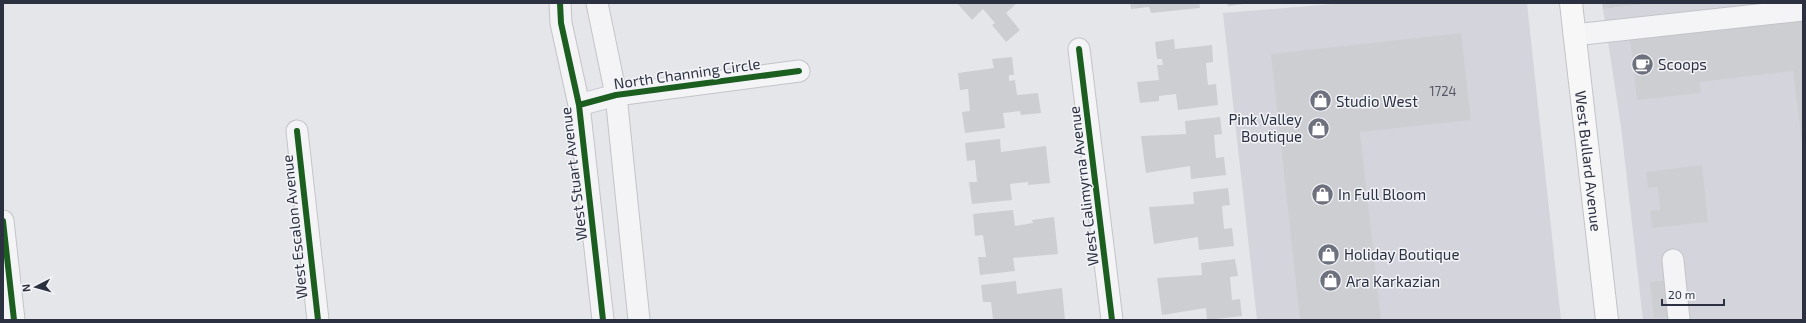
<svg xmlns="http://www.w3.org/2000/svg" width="1806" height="323" font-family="'Exo 2',sans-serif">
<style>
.built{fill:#d4d5dc}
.building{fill:#cdced2}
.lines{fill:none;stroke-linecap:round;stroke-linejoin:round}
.minor-casing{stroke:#c3c4c8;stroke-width:23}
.major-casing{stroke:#c2c3c7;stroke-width:24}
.minor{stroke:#f4f4f6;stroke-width:21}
.major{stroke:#f7f7f8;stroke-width:22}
.cycleway-casing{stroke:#f3f4f8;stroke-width:8}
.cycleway{stroke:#1b5e20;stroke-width:6}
.labels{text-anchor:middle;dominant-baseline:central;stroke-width:3;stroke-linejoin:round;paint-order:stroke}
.number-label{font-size:13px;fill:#555967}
.poi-label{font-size:15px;fill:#2c3142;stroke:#f3f4f8;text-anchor:start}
.street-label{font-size:15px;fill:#2c3142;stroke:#f3f4f8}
</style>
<rect width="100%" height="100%" fill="#e5e6ea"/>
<!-- built -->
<path class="built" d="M1345 3H1527L1561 320H1257L1223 13Z
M1657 3H1803V320H1643L1621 127 1603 9Z"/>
<!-- building -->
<path class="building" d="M957 3H1017L1006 13 1020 30 1006 42 992 25 995 23 983 9 972 20Z
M1130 3H1199L1200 8 1151 13 1149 7 1131 9Z
M1227 3H1243V4L1228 6Z
M1602 3H1647V4L1603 9Z
M1803 20V150L1793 71 1699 82 1701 93 1637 100 1630 38Z
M1461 33 1471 120 1360 132 1381 320H1300L1271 54Z
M1174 39 1175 49 1212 45 1213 62 1206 63 1207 75 1208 85 1216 84 1218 105 1178 110 1176 94 1159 96V101L1140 103 1137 82 1159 80 1157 65H1163L1162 59H1157L1155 42Z
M1012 57 1014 75H1009V81L1015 80 1017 95 1038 93 1041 113 1021 115 1020 111 1003 113 1005 128 965 133 962 112 970 111 968 89 960 90 958 73 994 68 992 59Z
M1220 117 1222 134 1214 135 1216 158 1224 157 1226 175 1191 179 1190 166 1146 173 1141 136 1186 134 1185 121Z
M1000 139 1001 152 1046 146 1050 183 1028 185V182L1010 184 1012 200 972 204 969 182H977L975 160 967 161 965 143Z
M1702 165 1708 222 1652 228 1650 211 1660 210 1658 187 1648 188 1646 172Z
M1228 188 1230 205 1222 206 1224 229 1232 228 1234 246 1199 250 1198 237 1154 244 1149 207 1194 204 1193 192Z
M1013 210 1015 226 1033 223 1032 220 1054 217 1058 254 1013 258 1015 271 980 275 978 257H986L983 235 975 236 973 214Z
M1235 259 1238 276 1230 277 1232 300 1240 299 1242 316 1207 320 1206 308 1162 315 1157 278 1202 275 1201 263Z
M1668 280 1679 316 1654 318 1650 282Z
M1016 281 1017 294 1062 288 1065 320H993L991 302H983L981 285Z"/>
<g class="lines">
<defs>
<path id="minor" d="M560 3 561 23 579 105 603 320
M597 3 616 95 639 320
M1574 35 1803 10
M1079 49 1112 320
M579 105 616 95 799 71
M297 131 318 320
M3 221 14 320
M1673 260 1679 320"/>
<g id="major">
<path id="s1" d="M1571 3 1607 320"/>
</g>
</defs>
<!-- minor casing -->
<use href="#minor" class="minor-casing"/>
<!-- major casing -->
<use href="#major" class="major-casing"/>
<!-- minor -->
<use href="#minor" class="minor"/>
<!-- major -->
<use href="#major" class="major"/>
<defs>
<path id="cycleway" d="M560 3 561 23 579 105 603 320
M1079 49 1112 320
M579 105 616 95 799 71
M297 131 318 320
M3 221 14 320"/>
</defs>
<!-- cycleway casing -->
<use href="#cycleway" class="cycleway-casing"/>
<!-- cycleway -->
<use href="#cycleway" class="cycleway"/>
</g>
<!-- icons -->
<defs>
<symbol id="cafe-disc" viewBox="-11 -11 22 22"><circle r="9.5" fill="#6d707d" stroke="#f3f4f8"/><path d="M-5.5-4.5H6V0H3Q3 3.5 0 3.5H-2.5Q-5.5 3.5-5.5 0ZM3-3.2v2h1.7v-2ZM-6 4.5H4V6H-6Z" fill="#fff"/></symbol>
<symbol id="shop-disc" viewBox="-11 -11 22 22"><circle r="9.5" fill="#6d707d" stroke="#f3f4f8"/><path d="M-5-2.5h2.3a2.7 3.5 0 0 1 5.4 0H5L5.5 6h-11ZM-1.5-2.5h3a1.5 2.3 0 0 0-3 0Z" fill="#fff"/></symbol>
</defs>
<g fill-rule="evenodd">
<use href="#cafe-disc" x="1630" y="52" width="25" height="25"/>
<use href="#shop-disc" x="1308" y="88" width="25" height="25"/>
<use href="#shop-disc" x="1306" y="116" width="25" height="25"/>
<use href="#shop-disc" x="1310" y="182" width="25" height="25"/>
<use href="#shop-disc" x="1316" y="242" width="25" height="25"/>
<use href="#shop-disc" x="1318" y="268" width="25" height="25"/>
</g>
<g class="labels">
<!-- number labels -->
<g class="number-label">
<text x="1443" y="91">1724</text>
</g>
<!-- poi labels -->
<g class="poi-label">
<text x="1658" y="64">Scoops</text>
<text x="1336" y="101">Studio West</text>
<text x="1302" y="119" text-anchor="end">Pink Valley<tspan x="1302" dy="17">Boutique</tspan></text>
<text x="1338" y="194">In Full Bloom</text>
<text x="1344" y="254">Holiday Boutique</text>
<text x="1346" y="281">Ara Karkazian</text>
</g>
<!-- street labels -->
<g class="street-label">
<text transform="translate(687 73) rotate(-8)">North Channing Circle</text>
<text stroke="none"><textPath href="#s1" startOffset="159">West Bullard Avenue</textPath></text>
<text transform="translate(573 174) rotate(-97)">West Stuart Avenue</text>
<text transform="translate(1083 186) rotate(-97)">West Calimyrna Avenue</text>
<text transform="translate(294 227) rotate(-96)">West Escalon Avenue</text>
</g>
</g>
<!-- border -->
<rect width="1806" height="323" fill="none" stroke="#2c3142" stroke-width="8"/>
<!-- north arrow -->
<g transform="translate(36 287) rotate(264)" stroke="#f3f4f8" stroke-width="3" paint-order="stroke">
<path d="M0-3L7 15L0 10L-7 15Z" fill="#2c3142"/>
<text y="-6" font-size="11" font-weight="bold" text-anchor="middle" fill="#2c3142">N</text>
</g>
<!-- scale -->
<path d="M1662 299v6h62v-6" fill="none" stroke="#2c3142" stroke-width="2"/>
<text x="1668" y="299" font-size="12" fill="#2c3142" stroke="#f3f4f8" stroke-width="3" paint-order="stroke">20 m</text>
</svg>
